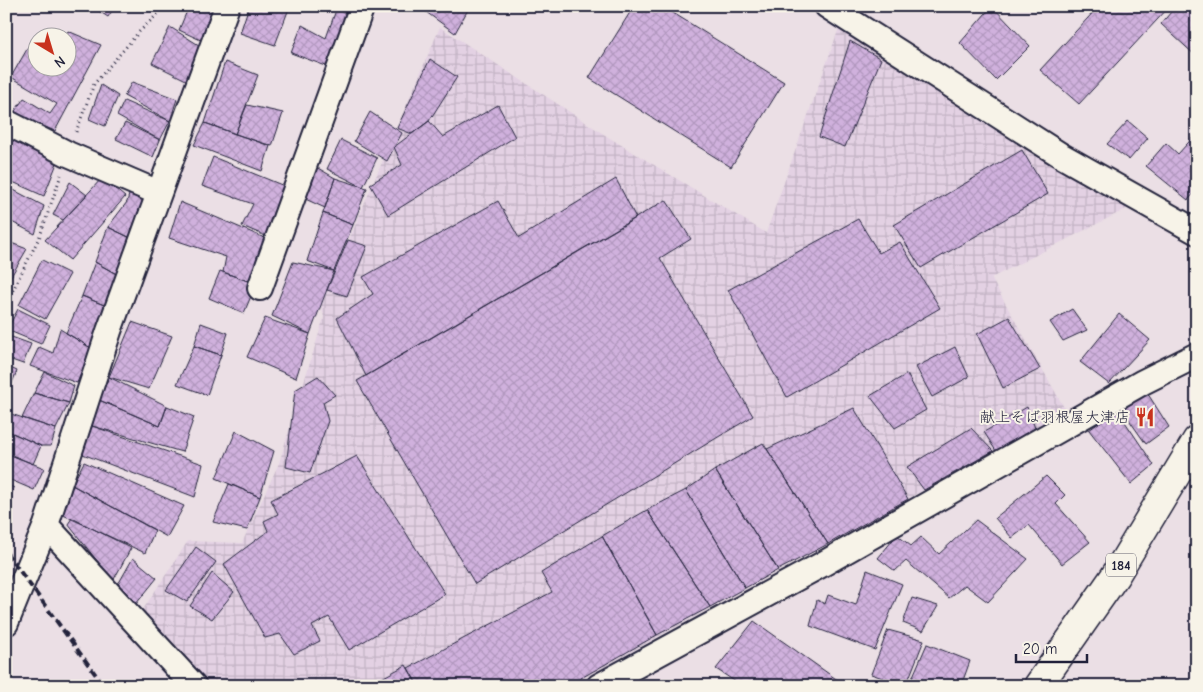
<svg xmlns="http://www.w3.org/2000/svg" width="1203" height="692" font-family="'Comic Neue','Klee One',sans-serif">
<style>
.industrial{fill:url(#industrial-grid)}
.building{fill:url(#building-cross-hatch);stroke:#22223b}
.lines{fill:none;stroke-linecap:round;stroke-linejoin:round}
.minor-casing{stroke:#22223b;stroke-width:28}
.highway-casing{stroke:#22223b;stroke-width:31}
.path{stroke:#22223b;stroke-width:3;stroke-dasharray:1 4;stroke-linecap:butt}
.minor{stroke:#f7f3e8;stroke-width:24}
.highway{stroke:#f7f3e8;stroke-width:28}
.rail{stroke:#22223b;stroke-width:4;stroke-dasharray:8 4;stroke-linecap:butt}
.labels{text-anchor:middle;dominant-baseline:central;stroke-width:4;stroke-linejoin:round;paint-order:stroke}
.shield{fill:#f7f3e8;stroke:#62616f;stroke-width:1}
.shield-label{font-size:14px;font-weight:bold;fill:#22223b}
.poi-label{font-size:15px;fill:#22223b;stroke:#f7f3e8;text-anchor:end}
</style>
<defs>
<pattern id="industrial-grid" width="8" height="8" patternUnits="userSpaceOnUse" patternTransform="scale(1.25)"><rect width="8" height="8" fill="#e3d1e3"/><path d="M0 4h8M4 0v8" fill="none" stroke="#c2b3c4"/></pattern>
<pattern id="building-cross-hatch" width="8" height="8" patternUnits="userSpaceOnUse" patternTransform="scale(1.25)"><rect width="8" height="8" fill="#d0b1dd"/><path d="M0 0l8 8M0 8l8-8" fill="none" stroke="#b298bf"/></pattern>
</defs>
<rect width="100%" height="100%" fill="#ebdfe5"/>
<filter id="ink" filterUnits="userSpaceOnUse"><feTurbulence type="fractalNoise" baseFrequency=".02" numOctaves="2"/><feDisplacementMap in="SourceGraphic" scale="10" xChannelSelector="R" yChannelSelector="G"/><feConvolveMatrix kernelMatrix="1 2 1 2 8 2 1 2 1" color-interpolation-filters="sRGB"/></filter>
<g filter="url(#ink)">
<!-- industrial -->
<path class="industrial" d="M440 27 608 137 766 233 839 28 1130 207 991 278 1066 411 569 686H210L142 611 188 541 242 543 279 463 324 317 321 305Z"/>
<!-- building -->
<path class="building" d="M91 6H115L108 17Z
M189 6H220L207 43 179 30Z
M249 6H290L275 45 240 33Z
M429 6H470L455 33 426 12Z
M634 6H662L784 82 731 167 589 78Z
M992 6 1030 46 996 80 960 43Z
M1099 6H1170L1079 104 1040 70Z
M1176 6H1197V57L1161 24Z
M336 10 356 17 334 69 291 53 302 25 326 38Z
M170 27 202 47 188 81 152 63Z
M68 31 101 45 55 131 13 114 24 98 50 114 57 104 11 77 30 44 38 48V68H68V38H64Z
M850 41 881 59 845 147 819 137Z
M430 59 457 77 429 121 412 134 397 128Z
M225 62 258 75 235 134 205 123Z
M132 82 177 99 170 121 124 96Z
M101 85 118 96 105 126 89 119Z
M124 101 170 121 160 140 117 116Z
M247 105 283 113 272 146 235 134Z
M498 105 515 137 388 215 370 184 402 165 394 147 429 121 443 137Z
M370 112 402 133 387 161 354 141Z
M1128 121 1148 138 1129 160 1107 144Z
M125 123 160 140 153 157 116 139Z
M205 123 270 146 262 171 194 145Z
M1197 133V190L1188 200 1146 166 1166 143 1178 154Z
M13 137 59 158 44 196 6 179V153Z
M341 140 377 158 363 187 327 169Z
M1022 150 1048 194 921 268 894 225Z
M213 157 294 190 280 242 242 226 253 204 202 186Z
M311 164 335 178 325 208 301 197Z
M102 178 125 197 70 260 45 240Z
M335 178 367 188 353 225 323 213Z
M616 179 636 218 366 376 337 318 373 294 363 277 498 201 519 238Z
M70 182 87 195 63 220 53 215Z
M6 186 44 206 35 234 6 219Z
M130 191 150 200 135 240 108 227 127 202Z
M666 200 691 239 660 258 753 416 475 584 357 381Z
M180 202 274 242 256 284 223 272 226 257 169 238Z
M323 213 353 225 334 271 307 261Z
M858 219 879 253 900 242 940 308 787 397 728 290Z
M108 227 135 240 120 276 95 262Z
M348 240 367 246 347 296 327 290Z
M6 241 27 249 6 285Z
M42 260 70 274 45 319 19 305Z
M95 262 120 276 109 307 82 296Z
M293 262 334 271 310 334 272 316Z
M220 271 256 284 244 313 209 298Z
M82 296 109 307 91 348 66 333Z
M18 309 50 325 41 344 7 330Z
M1072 309 1087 330 1063 341 1050 322Z
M1119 314 1150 340 1109 384 1080 362Z
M1009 317 1040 369 1003 388 977 334Z
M265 318 310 334 296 378 247 357Z
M132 322 172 336 149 389 109 377Z
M201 323 228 333 221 355 194 346Z
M60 329 91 348 77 383 30 366 39 347 53 353Z
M6 335 31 344 23 364 6 358Z
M194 346 221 355 207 395 177 384Z
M955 347 969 377 932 397 916 367Z
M6 366 17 371 6 397Z
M45 372 74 386 69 403 34 393Z
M907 374 926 410 895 428 870 396Z
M318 376 335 395 323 402 328 421 310 473 286 467 295 390Z
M109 377 167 406 160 426 99 400Z
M1146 391 1169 427 1146 444 1120 407Z
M34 393 69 403 56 429 22 418Z
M99 400 160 426 167 406 194 417 182 452 89 425Z
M1027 407 1035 428 996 451 984 432Z
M854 408 908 499 828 544 767 449Z
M1117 410 1154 465 1131 484 1089 430Z
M11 414 56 429 51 446H41L6 430Z
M89 425 203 464 195 497 80 453Z
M971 428 993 451 924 490 907 467Z
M6 430 41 446 33 464 6 453Z
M236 431 274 451 260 497 216 478Z
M763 443 828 544 778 570 715 470Z
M6 453 44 468 34 490 6 478Z
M357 456 445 594 349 650 329 617 312 626 320 641 294 654 280 634 265 638 224 564 268 531 264 521 278 514 271 500Z
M84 462 184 506 167 537 72 485Z
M715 470 778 570 745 588 686 490Z
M1046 476 1065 495 1056 504 1090 542 1062 564 1029 525 1012 538 995 518Z
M6 484 14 488 6 506Z
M229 484 260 497 247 530 213 522Z
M72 485 155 530 145 553 61 514Z
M686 490 745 588 710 607 647 510Z
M647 510 710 607 657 635 602 536Z
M72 518 131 548 113 581 68 524Z
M976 520 1028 559 988 602 965 585 949 598 906 561 895 571 878 558 897 535 911 546 921 537 939 554Z
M602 536 657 635 567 686H418L408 668 552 592 541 573Z
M196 547 216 562 187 602 166 590Z
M133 558 157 578 136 604 116 588Z
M867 570 902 584 875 650 810 626 817 600 825 604 828 595 856 605Z
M212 573 234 592 212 619 190 606Z
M912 598 938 606 923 631 903 623Z
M754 621 846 686H742L716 669Z
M888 630 924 640 906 686 871 674Z
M927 644 970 661 961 686H917L910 683Z
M406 665 418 686H367Z"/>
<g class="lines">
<defs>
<path id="minor" d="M827 6 1062 156 1197 232
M6 122 68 154 159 193
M260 288 362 6
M46 525 194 686
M6 623 46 525 109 331 227 6
M599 686 821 565 1143 382 1197 355"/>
<path id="highway" d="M1038 686 1115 576 1197 440"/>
</defs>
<!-- minor casing -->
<use href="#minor" class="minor-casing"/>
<!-- highway casing -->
<use href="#highway" class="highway-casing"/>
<!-- path -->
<path class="path" d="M76 132 94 84 139 32 166 6
M6 304 40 236 61 175"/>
<!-- minor -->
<use href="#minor" class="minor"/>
<!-- highway -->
<use href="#highway" class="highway"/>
<!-- rail -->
<path class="rail" d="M6 552 104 686"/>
</g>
</g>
<!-- icons -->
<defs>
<symbol id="restaurant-bare" viewBox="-9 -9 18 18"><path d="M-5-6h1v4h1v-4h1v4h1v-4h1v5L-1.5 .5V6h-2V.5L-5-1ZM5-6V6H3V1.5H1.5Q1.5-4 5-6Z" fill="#c8321e" stroke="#f7f3e8" stroke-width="2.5" paint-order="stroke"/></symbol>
</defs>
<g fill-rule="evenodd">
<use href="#restaurant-bare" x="1131" y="403" width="28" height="28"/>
</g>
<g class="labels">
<!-- shield labels -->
<rect class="shield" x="1106" y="553.5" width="30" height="23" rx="4"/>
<g class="shield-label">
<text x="1121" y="565">184</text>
</g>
<!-- poi labels -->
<g class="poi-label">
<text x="1130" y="417">献上そば羽根屋大津店</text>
</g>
</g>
<!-- margin -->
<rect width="1203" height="692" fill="none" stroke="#f7f3e8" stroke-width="25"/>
<rect x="12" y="12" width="1178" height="667" fill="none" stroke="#22223b" stroke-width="2" filter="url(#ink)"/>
<!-- north arrow -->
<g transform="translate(52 52) rotate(142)"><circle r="24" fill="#f7f3e8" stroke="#a29fa3"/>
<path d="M0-4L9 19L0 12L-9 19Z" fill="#c8321e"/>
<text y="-8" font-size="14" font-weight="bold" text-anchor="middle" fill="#22223b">N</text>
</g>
<!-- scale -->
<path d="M1016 654v8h71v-8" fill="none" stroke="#22223b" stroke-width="2.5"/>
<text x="1023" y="654" font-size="15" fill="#22223b" stroke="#f7f3e8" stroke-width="4" paint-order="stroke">20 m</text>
</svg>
